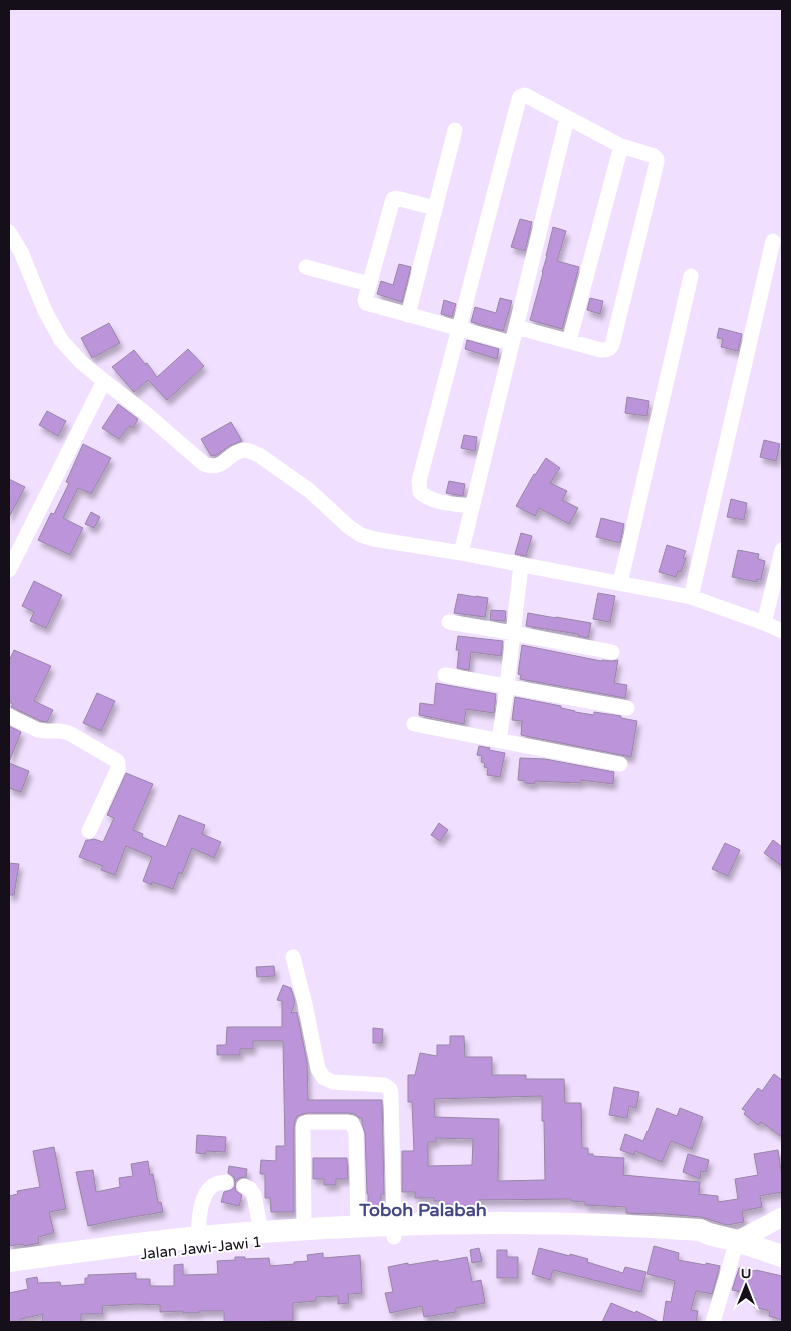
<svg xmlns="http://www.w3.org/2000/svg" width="791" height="1331" font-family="'Varela Round',sans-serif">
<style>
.building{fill:#bc94d9;stroke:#9787a4;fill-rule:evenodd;filter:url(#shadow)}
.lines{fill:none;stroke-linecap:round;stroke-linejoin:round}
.minor{stroke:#fff;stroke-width:15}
.major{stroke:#fff;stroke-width:19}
.highway{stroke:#fff;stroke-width:22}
.labels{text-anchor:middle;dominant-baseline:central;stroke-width:4;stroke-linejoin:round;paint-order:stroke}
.street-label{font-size:15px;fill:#150f19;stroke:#fff}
.quarter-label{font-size:18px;font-weight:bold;fill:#434784;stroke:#fff}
</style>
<defs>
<filter id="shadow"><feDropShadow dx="3" dy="5.5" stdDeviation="2.5" flood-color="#0004"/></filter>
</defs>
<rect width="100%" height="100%" fill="#f1dfff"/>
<!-- building -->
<path class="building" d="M520 219 532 222 525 251 511 247Z
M553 227 566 231 557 261 579 267 562 329 530 320 543 273 542 272 547 256H546Z
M399 264 411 267 402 302 377 294 381 281 393 285Z
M500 298 512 301 503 331 471 322 475 307 496 313Z
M590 298 603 301 600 314 587 310Z
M444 300 456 304 452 317 441 314Z
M109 323 120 343 92 358 81 338Z
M719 328 742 334 738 351 721 347 723 339 717 338Z
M467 340 499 349 497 359 465 349Z
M188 349 204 366 167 400 148 380 134 392 112 367 134 350 145 364 147 363 157 377Z
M627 397 649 401 647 416 625 413Z
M118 404 138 419 133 428 129 426 119 439 102 428Z
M47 411 66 421 58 436 39 425Z
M231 422 242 441 229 446 217 455 211 456 201 439Z
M464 435 477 437 475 451 461 448Z
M764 440 780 444 776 461 760 457Z
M83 444 111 458 91 494 78 488 63 518 83 528 70 555 38 540 51 513 54 514 69 483 66 482Z
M546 458 560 468 550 483 567 491 562 500 578 508 569 524 539 508 535 516 516 506 534 474 535 475Z
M9 479 25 487 9 517Z
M449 481 465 484 463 496 446 493Z
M731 499 747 503 744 520 727 517Z
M91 512 100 517 94 528 85 524Z
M601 518 624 524 620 543 596 537Z
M521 533 532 536 526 556 515 554Z
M667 545 686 551 683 558H686L681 572 678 571 676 577 659 572Z
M738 550 759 554 758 559 765 561 761 580 757 579V582L732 577Z
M34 581 62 595 46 628 30 621 34 612 22 606Z
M598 593 615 596 610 622 593 619Z
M458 594 476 597V596L488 598 485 617 454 613Z
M491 610 506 611 505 621 490 620Z
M528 613 556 618V617L591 623 588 638 578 636V634L526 626Z
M458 636 503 641 501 656 471 652 469 670 457 668 459 650H456Z
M522 645 601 661 602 660 611 661 618 660 614 683 627 685 625 698 520 679 521 675 518 674Z
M14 650 51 666 34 701 53 710 47 722 41 721 11 707 13 704 9 702V661Z
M436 683 496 694 494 713 466 709 464 724 419 715 420 703 434 705Z
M97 693 115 701 101 731 83 723Z
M515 697 561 706V708L575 711V712L594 715V712L621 716V718L637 721 631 757 521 735 522 721 512 720Z
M9 726 21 732 9 762Z
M479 746 490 748 489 750 505 753 500 777 487 775 488 768 484 767 485 763 481 762 482 756 477 755Z
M520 758 545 759 614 772 613 784 581 780V783L535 781 534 784 525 783V781L518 780Z
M9 763 29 771 21 792 9 788Z
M126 773 153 784 133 830 143 834 142 837 166 847 179 815 205 825 202 834 221 842 214 858 192 848 182 874 179 872 173 889 152 882 151 885 143 881 152 857 126 846 115 875 101 870 103 866 79 857 86 840H90L94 839 103 842 114 818 107 815Z
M439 823 448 830 440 841 431 835Z
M773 840 782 847V866L764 853Z
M725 843 740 850 728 876 712 869Z
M9 863 19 864 14 895H9Z
M274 966 275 976 257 977 256 967Z
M283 985 291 988 295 1002 291 1013 297 1012 307 1062 308 1100H382L384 1194H381V1212L368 1213V1194H367L365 1133 362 1124V1118H359L355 1114 348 1113H307L297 1116 295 1121 294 1127V1212H271L270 1198H265V1174H260L261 1160 276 1161V1146H285L283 1041H253V1049H240V1055H217V1045H226L227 1027H282V1001L277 1000Z
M373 1028 383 1029 382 1043H373Z
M450 1036H464L465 1057H492V1075H526V1079H564L565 1103H581L582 1148H588V1154H593V1156L624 1158 623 1175 700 1182 699 1194 718 1196V1202L738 1199 735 1179 758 1175 754 1154 778 1150 782 1177V1192L760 1196 762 1207 742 1211 744 1222 727 1225 701 1217 653 1213V1214L626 1213V1207L585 1205V1202L571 1201V1199L478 1200V1210H468V1206H450V1204H441V1201H434V1198H415V1192H402V1151H414L412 1102H408V1075H415L420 1053 437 1056V1045H450ZM542 1096V1121H544L545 1180 498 1181 499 1119 435 1117 434 1099ZM436 1138 473 1139 472 1165 428 1166V1142H436Z
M774 1074 782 1080V1137L761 1122 758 1125 744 1114 746 1111 742 1109 758 1088 762 1091Z
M614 1087 639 1092 636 1108 629 1106 627 1118 609 1115Z
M657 1108 677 1116 680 1108 703 1117 692 1149 671 1141 662 1162 635 1151 634 1155 620 1150 625 1134 643 1141 647 1131 648 1132Z
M197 1135 226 1137 225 1152 206 1151 205 1154 196 1153Z
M54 1147 66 1209 49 1212 54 1233 38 1237 39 1243 24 1246 23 1244 9 1246V1196L18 1194 17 1191 40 1187 33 1151Z
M688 1154 709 1160 706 1172 701 1171 700 1179 683 1172Z
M313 1158H347L348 1179H336V1185H324V1179H313Z
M148 1161 150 1175 153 1174 158 1203 161 1202 163 1212 121 1219 88 1226 76 1172 93 1170 96 1192 120 1187 119 1178 133 1176 131 1164Z
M229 1166 247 1169 246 1177 239 1178 235 1182V1186L236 1191 242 1195 239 1206 221 1202 224 1192 231 1190 235 1186V1182L234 1177 228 1173Z
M654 1246 679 1253 678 1260 706 1265V1263L720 1266 712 1294 696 1291 691 1310 698 1311 696 1322H663L666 1301 671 1302 675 1281 647 1274Z
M479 1248 482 1261 472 1263 470 1250Z
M539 1248 570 1256V1254L588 1259 587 1262 623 1273 625 1267 646 1272 641 1292 553 1270 550 1280 532 1274Z
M497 1250H507V1257H518V1278H497Z
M323 1253V1258L360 1255 362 1293 348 1294 349 1303 338 1304V1296L316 1297V1301L293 1303V1321H270V1322H224V1311H199V1313H183V1311L160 1312V1305L138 1304 102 1306 103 1314H81V1322H42L43 1314 21 1319V1322H9V1293L28 1289 26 1279 37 1277 38 1283 60 1282 61 1286 85 1284V1278H88V1275L136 1273V1279H150V1286H174V1265L183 1264V1275L218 1274 217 1261 235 1260V1257H245V1259L269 1258 270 1266 294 1264V1262L308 1261 307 1255Z
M467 1257 472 1282 481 1280 485 1303 456 1308V1312L424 1317 422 1306 390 1313 385 1293 393 1292 388 1267 408 1263V1265L438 1260 439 1262Z
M739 1268 755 1271 756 1270 782 1276V1320L769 1316 770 1311 754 1307 756 1298 750 1296V1294L732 1290Z
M611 1303 635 1313 636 1311 659 1322H602Z"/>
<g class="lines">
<!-- minor -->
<path class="minor" d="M435 208 396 198 393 199 365 300 366 303 512 343
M9 232 21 252 45 311 61 340 81 362 104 381
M306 267 369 284
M408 315 455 130
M569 341 621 146
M472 506C456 504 433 504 420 492L419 481 519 99 520 97 525 95 621 146 654 156 657 159V162L612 345C609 350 606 350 601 350L516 327
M461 553 567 118
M9 570 104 381 144 412 204 464C224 472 227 452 244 450 249 450 254 453 259 455L310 491 349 527 361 535 374 539 461 553 691 597 764 623 782 631
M620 583 691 276
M691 597 773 241
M449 622 513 633 612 652
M764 623 782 550
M445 675 627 708
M9 716 38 730 46 731H60L69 733 117 761 118 763V769L89 831
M414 724 620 764
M499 741 507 686 521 565
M293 957 305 1004 318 1069 324 1078 333 1082 384 1085 390 1089 391 1093 394 1237
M244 1186 250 1189 254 1195 261 1232
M304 1229 303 1127 304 1123 307 1122H348L352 1123 356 1133 358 1226
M199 1246C198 1229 197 1190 218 1183 219 1183 225 1182 226 1182
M713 1322 737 1241"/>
<!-- major -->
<path class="major" d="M737 1241 782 1217"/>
<!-- highway -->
<path class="highway" d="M9 1261C72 1253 136 1243 200 1237 366 1222 534 1218 700 1230L709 1234 737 1241 782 1256"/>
</g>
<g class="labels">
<!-- street labels -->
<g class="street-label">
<text transform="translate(201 1248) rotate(-6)">Jalan Jawi-Jawi 1</text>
</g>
<!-- quarter labels -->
<g class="quarter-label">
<text x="423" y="1210">Toboh Palabah</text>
</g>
</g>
<!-- border -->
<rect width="791" height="1331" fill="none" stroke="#150f19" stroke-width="20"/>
<!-- north arrow -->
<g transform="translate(746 1286)" stroke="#ffffff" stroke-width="4" paint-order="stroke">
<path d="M0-4L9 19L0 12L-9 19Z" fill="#150f19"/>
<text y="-8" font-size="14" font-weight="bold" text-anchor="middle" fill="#150f19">U</text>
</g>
</svg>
